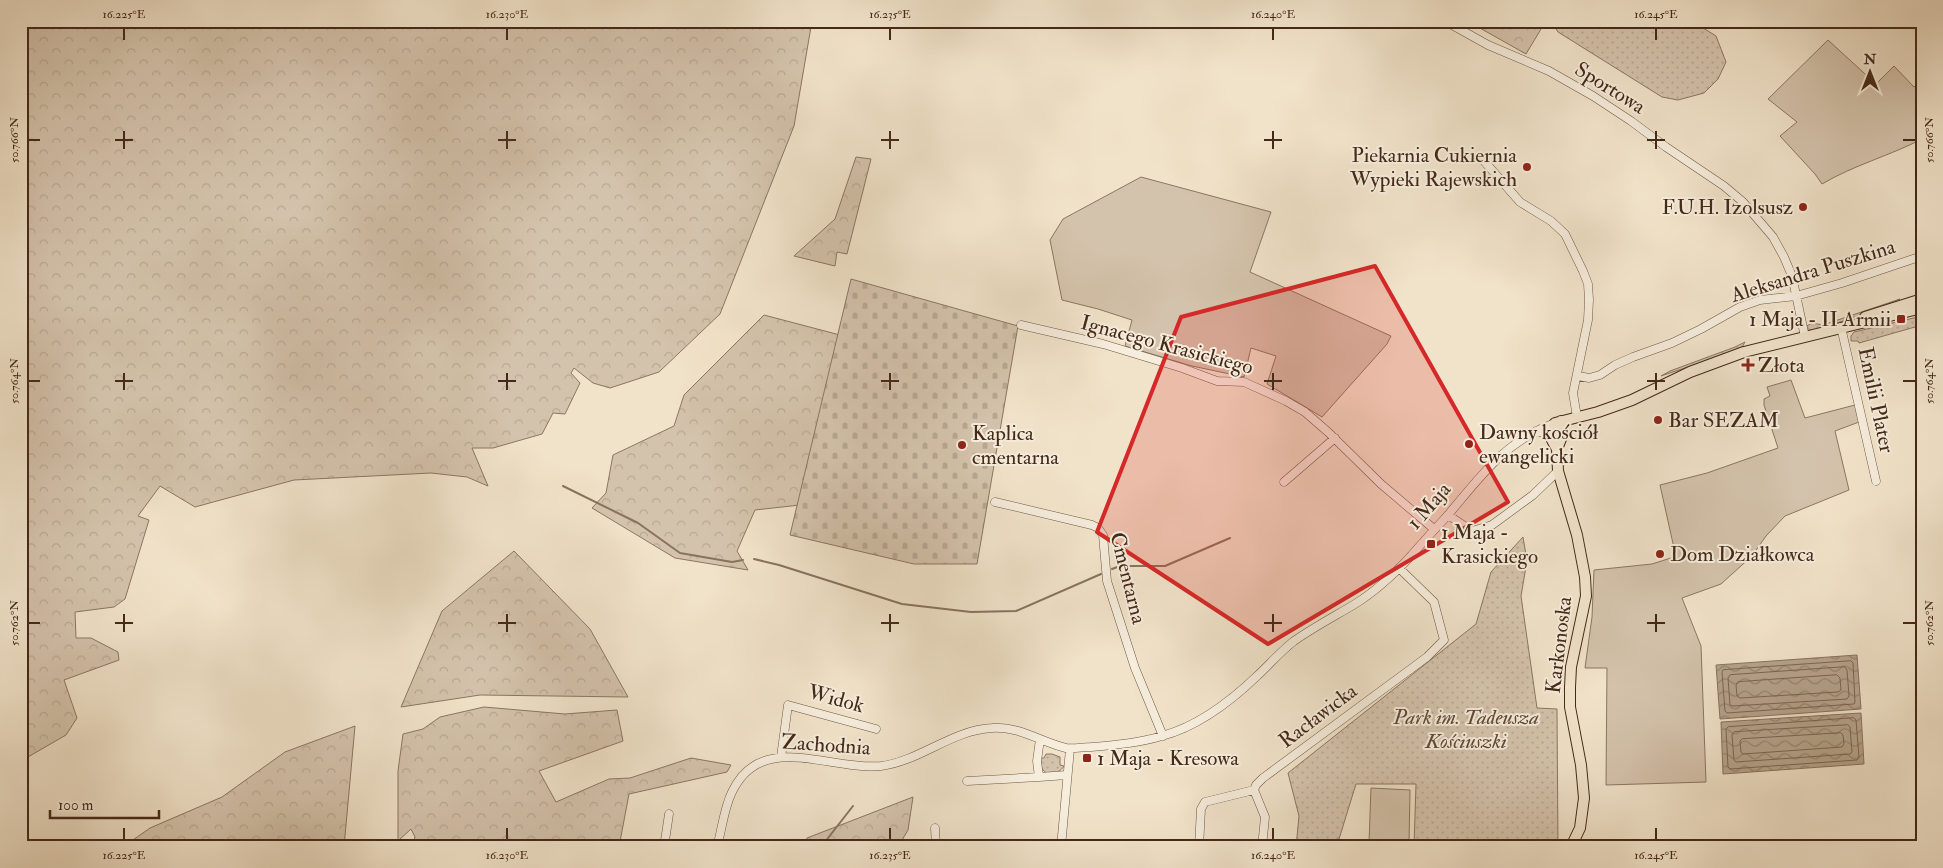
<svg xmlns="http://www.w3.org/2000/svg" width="1943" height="868" font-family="'IM FELL Double Pica',serif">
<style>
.grass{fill:url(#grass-dots);stroke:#8c7662}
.forest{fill:url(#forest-crowns);stroke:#8c7662}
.cemetery{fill:url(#cemetery-stones);stroke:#8c7662}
.garden{fill:#d4c3ac;stroke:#8c7662}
.water{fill:url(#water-waves);stroke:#88735e}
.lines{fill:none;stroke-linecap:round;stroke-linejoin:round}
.shore{stroke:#7d6652;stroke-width:1}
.stream{stroke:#88735e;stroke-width:2}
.minor-casing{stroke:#6f5844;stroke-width:9}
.major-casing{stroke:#442918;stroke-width:12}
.minor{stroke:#f6eddd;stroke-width:8}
.major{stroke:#f1e3ca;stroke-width:10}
.marked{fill:#d62828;fill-opacity:0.2;stroke:#d62828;stroke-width:4;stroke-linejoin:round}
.ticks{fill:none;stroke:#442918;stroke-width:2}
.poi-dot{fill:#8f2418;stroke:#f6eddd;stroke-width:2}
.labels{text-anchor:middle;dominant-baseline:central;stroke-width:4;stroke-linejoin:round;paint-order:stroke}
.street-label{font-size:21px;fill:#442918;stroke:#f6eddd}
.poi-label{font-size:21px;fill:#442918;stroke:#f6eddd;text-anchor:start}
.park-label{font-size:21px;font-style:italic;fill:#614836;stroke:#f6eddd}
.neatline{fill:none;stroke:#442918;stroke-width:2}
.ticks-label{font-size:12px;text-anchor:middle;fill:#442918}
</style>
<defs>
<pattern id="grass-dots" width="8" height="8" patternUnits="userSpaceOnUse" patternTransform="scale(1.25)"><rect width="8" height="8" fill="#d4c3ac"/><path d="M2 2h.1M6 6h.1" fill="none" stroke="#b7a893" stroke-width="1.8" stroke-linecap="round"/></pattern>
<pattern id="forest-crowns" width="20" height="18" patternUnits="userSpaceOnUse" patternTransform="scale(1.25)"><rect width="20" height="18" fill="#d4c3ac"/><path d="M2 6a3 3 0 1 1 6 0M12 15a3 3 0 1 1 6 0" fill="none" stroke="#b7a893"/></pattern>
<pattern id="cemetery-stones" width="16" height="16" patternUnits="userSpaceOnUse" patternTransform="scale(1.25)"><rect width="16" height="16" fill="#d4c3ac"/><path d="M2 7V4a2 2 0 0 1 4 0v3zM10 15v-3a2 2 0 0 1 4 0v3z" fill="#b7a893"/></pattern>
<pattern id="water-waves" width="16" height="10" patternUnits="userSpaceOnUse" patternTransform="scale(1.25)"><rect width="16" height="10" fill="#b6a48d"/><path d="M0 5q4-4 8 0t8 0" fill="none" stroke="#968672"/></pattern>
</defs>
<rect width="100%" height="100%" fill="#f1e3ca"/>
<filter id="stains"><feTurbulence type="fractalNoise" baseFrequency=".004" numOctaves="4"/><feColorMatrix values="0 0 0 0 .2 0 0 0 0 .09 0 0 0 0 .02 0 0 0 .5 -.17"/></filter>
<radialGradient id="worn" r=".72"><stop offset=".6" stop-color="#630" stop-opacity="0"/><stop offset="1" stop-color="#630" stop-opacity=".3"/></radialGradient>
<!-- grass -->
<path class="grass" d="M1551 21H1692L1716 36 1726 62 1718 79 1704 93 1678 100 1662 97 1558 32Z
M1900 299 1886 306 1823 328 1812 331 1805 327 1812 323 1823 325Z
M1922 316V325L1859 343 1858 341H1851V336L1854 332Z
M1745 342 1741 349 1661 376 1670 371 1735 347Z
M1523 537 1527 561 1521 596 1537 708 1557 709 1558 847H1414L1416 784H1356L1339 839 1312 843 1306 847H1296L1299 816 1288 773 1476 624 1491 572Z
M1046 754H1052L1060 757V765L1064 766C1061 772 1049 777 1043 770 1040 767 1040 762 1039 758H1044Z"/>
<!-- forest -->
<path class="forest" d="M21 21H812L794 126 720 314 659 372 610 388 593 383 574 368 571 373 580 383 565 414 553 413 542 434 493 448H472L488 486 467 477 431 473 294 480 195 507 160 486 138 516 149 520 125 599 114 607 75 612 76 638H91L118 652 119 660 64 680 77 718 66 735 21 761Z
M1473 21H1542L1541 29 1526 54 1471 23Z
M856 157 871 159 847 254 837 252 835 266 794 256 835 219Z
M764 315 840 335 809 504 755 510 737 551 748 570 675 558 592 508 606 493 613 455 674 426 684 395Z
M514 551 590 629 628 697 480 695 401 707 442 611Z
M484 707 565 714 617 710 623 741 539 771 556 802 609 779 630 778 691 758 731 765 727 772 629 794 619 847H412L415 837 411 829 398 841V771L403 734 423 729 440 717Z
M355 726 344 847H123L150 828 222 797 285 752Z
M913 797 908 830 898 847H802L807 838Z"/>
<!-- cemetery -->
<path class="cemetery" d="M851 279 1018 326 977 564H914L790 535Z"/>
<!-- garden -->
<path class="garden" d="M1828 40 1876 84 1894 66 1914 87 1922 81V139C1889 156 1854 165 1822 184L1815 174 1780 136 1797 122 1768 99Z
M1141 177 1271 212 1250 272 1391 336 1387 344 1322 417 1267 384 1276 356 1251 348 1244 377 1192 366 1125 346 1132 320 1098 309 1062 300 1050 240 1063 219Z
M1791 380 1805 418 1855 405 1859 422 1835 431 1849 490 1785 516 1766 536 1752 556 1721 584 1682 598 1701 646 1706 782 1606 785 1607 668H1585L1592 617 1594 570 1652 564 1674 557V548L1660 485 1707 473 1778 448 1764 405V399L1770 396 1767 387Z
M1371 788 1410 790 1409 844 1369 843Z"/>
<!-- water -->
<path class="water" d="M1857 655 1861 709 1720 719 1716 665Z
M1861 713 1864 764 1723 774 1721 722Z"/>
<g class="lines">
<!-- shore -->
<path class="shore" d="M1851 661 1853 663 1855 702 1854 704 1727 713 1725 711 1722 672 1723 670Z
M1845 667 1847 670 1849 696 1847 699 1733 706 1730 705 1728 678 1730 675Z
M1837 675 1840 678 1841 690 1838 692 1740 698 1737 696 1736 685 1738 682Z
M1854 718 1856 720 1859 757 1857 760 1730 769 1728 767 1726 729 1728 727Z
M1848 725 1850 727 1852 752 1850 754 1736 762 1734 760 1732 735 1734 732Z
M1841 733 1843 735 1844 744 1842 747 1743 754 1741 752 1740 741 1742 739Z"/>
<!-- stream -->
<path class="stream" d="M563 486 638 523 680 553 732 562 743 560
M754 559 779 565 902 604 971 612 1016 611 1101 574
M1112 569 1120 566H1165L1230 538
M821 847 853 806"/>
<defs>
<path id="minor" d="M1445 21 1488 45 1549 71 1593 96 1631 121 1666 147 1724 186 1743 202 1773 237 1784 257 1792 276 1805 337
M1483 160 1520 202 1551 221 1565 234 1583 271 1588 284 1589 300 1588 320 1573 393 1577 417
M1021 325 1103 344 1182 368 1217 381 1244 382 1286 401 1305 412 1328 432 1381 484 1434 529
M1841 327 1876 481
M1578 376 1589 378 1600 375 1615 365 1633 357 1672 343 1701 329 1740 307 1760 300 1796 296 1842 283 1922 256
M1536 431 1543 433 1552 440
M1284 482 1335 438
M995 502 1092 525 1098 528 1103 535 1107 581 1135 668 1163 736
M1448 515 1472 531 1492 525 1533 495 1558 471
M1040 739 1037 761 1039 777 1067 775
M781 757 788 705 876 729
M967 781 1039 777
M1254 790 1265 817 1262 847
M935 828 936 847
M664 847 669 814
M717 847C722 829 724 808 732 792 761 730 830 771 881 766 920 761 952 730 992 728 1019 726 1041 742 1066 748 1074 749 1083 747 1091 747 1115 745 1139 743 1162 736 1199 726 1230 702 1257 676 1269 665 1281 651 1294 641 1314 627 1335 616 1355 604 1376 591 1394 574 1410 557 1422 543 1435 529 1448 515 1481 476 1505 441 1555 423
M1061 847 1070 749
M1199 847 1201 809 1205 802 1254 790 1256 785 1263 778 1427 657 1444 640 1434 602 1399 568"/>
<path id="major" d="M1865 317 1922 299
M1561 421V439L1557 449 1558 471 1577 535 1585 577 1586 596 1571 667 1570 687V707L1581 765 1584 798 1580 828 1571 847
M1557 449 1552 440 1555 423 1598 412 1632 400 1690 372 1744 352 1922 308"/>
</defs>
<!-- minor casing -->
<use href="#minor" class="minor-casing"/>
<!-- major casing -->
<use href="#major" class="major-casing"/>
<!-- minor -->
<use href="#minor" class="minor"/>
<!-- major -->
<use href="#major" class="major"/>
</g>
<!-- marked area -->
<path class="marked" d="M1375 266 1508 502 1268 644 1097 532 1181 317Z"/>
<!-- ticks -->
<path class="ticks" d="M124 28V40M507 28V40M890 28V40M1273 28V40M1656 28V40M124 131V149M507 131V149M890 131V149M1273 131V149M1656 131V149M28 140H40M115 140H133M498 140H516M881 140H899M1264 140H1282M1647 140H1665M1903 140H1916M124 373V390M507 373V390M890 373V390M1273 373V390M1656 373V390M28 381H40M115 381H133M498 381H516M881 381H899M1264 381H1282M1647 381H1665M1903 381H1916M124 614V632M507 614V632M890 614V632M1273 614V632M1656 614V632M28 623H40M115 623H133M498 623H516M881 623H899M1264 623H1282M1647 623H1665M1903 623H1916M124 828V840M507 828V840M890 828V840M1273 828V840M1656 828V840"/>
<!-- markers -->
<g class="poi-dot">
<circle cx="1527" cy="167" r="5"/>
<circle cx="1803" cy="207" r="5"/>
<rect x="1896" y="314" width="10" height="10" rx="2.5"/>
<path d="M1745.5 357.5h5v5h5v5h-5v5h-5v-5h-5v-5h5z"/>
<circle cx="1658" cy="420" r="5"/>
<circle cx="1469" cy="444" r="5"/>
<circle cx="962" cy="445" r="5"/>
<rect x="1426" y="539" width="10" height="10" rx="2.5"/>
<circle cx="1660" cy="554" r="5"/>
<rect x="1082" y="753" width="10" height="10" rx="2.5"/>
</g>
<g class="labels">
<!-- street labels -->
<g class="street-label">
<text transform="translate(1610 88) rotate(32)">Sportowa</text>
<text transform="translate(1813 271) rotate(-17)">Aleksandra Puszkina</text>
<text transform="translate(1167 345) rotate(15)">Ignacego Krasickiego</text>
<text transform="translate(1876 400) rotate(78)">Emilii Plater</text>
<text transform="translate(1429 506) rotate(-49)">1 Maja</text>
<text transform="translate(1128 578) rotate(76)">Cmentarna</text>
<text transform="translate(1559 645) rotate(-83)">Karkonoska</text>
<text transform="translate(836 699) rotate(15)">Widok</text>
<text transform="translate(1318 716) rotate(-37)">Racławicka</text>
<text transform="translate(826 745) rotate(4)">Zachodnia</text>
</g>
<!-- poi labels -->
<g class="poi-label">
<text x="1517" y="155" text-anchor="end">Piekarnia Cukiernia<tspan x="1517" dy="24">Wypieki Rajewskich</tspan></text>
<text x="1793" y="207" text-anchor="end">F.U.H. Izolsusz</text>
<text x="1891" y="319" text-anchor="end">1 Maja - II Armii</text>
<text x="1758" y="365">Złota</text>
<text x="1668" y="420">Bar SEZAM</text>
<text x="1479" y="432">Dawny kościół<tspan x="1479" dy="24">ewangelicki</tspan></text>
<text x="972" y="433">Kaplica<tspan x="972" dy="24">cmentarna</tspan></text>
<text x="1441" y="532">1 Maja -<tspan x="1441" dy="24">Krasickiego</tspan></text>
<text x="1670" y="554">Dom Działkowca</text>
<text x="1097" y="758">1 Maja - Kresowa</text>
</g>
<!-- park labels -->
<g class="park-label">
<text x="1466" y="717">Park im. Tadeusza<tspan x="1466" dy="24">Kościuszki</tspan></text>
</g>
</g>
<!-- margin -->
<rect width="1943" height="868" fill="none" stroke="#f1e3ca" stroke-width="55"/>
<!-- north arrow -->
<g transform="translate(1870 72)" stroke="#f6eddd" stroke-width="4" paint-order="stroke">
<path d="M0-4L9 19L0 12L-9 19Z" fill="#442918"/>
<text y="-8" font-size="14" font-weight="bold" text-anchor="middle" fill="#442918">N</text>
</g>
<!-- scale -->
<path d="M50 810v8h109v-8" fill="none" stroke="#442918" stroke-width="2.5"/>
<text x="58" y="810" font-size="15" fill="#442918" stroke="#f6eddd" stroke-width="4" paint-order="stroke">100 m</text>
<rect x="28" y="28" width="1888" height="812" class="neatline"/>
<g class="ticks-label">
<text x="124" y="18">16.225°E</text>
<text x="507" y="18">16.230°E</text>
<text x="890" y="18">16.235°E</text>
<text x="1273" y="18">16.240°E</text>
<text x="1656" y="18">16.245°E</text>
<text transform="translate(14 140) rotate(-90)" y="4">50.766°N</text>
<text transform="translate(1929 140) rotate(-90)" y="4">50.766°N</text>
<text transform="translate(14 381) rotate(-90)" y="4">50.764°N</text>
<text transform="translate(1929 381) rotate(-90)" y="4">50.764°N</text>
<text transform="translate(14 623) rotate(-90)" y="4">50.762°N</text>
<text transform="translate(1929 623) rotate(-90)" y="4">50.762°N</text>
<text x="124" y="859">16.225°E</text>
<text x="507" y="859">16.230°E</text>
<text x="890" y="859">16.235°E</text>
<text x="1273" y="859">16.240°E</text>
<text x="1656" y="859">16.245°E</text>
</g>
<rect width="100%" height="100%" filter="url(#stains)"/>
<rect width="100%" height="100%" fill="url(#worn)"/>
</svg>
